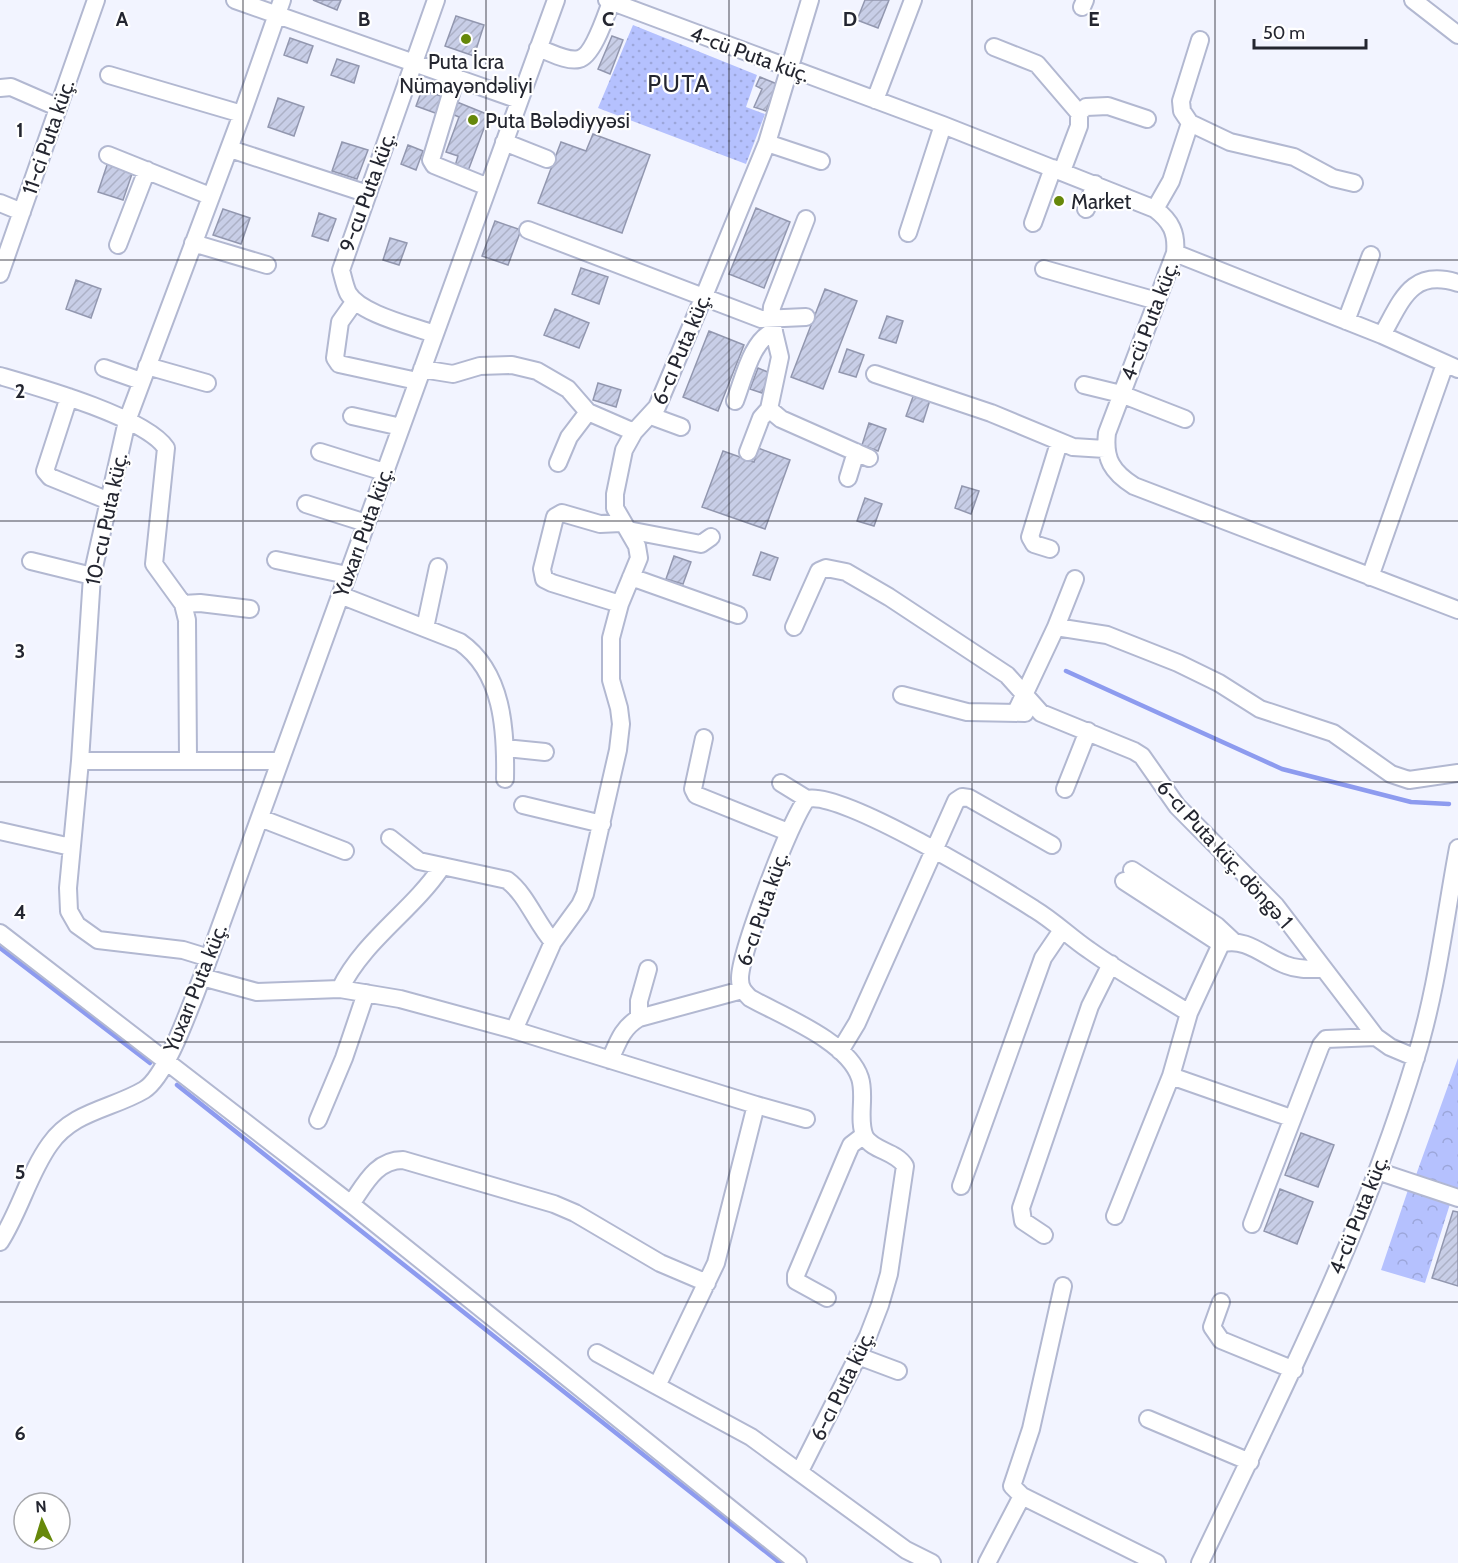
<svg xmlns="http://www.w3.org/2000/svg" width="1458" height="1563" font-family="Cabin,sans-serif">
<style>
.grass{fill:url(#grass-dots)}
.park{fill:url(#park-crowns)}
.lines{fill:none;stroke-linecap:round;stroke-linejoin:round}
.stream{stroke:#8d9bef;stroke-width:4.5}
.building{fill:url(#building-hatch);stroke:#9297af;stroke-width:1.5}
.minor-casing{stroke:#b2b8d1;stroke-width:20}
.minor{stroke:#fff;stroke-width:16}
.grid{fill:none;stroke:#242630;stroke-width:1.5;stroke-opacity:0.55}
.poi-dot{fill:#66880a;stroke:#fff;stroke-width:2}
.labels{text-anchor:middle;dominant-baseline:central;stroke-width:4.5;stroke-linejoin:round;paint-order:stroke}
.street-label{font-size:21px;fill:#242630;stroke:#fff}
.poi-label{font-size:21px;fill:#242630;stroke:#fff;text-anchor:start}
.quarter-label{font-size:24px;letter-spacing:1.5px;fill:#242630;stroke:#fff}
.grid-label{font-size:20px;text-anchor:middle;font-weight:bold;fill:#242630;stroke:#fff;stroke-width:4.5;stroke-linejoin:round;paint-order:stroke}
</style>
<defs>
<pattern id="grass-dots" width="8" height="8" patternUnits="userSpaceOnUse" patternTransform="scale(1.5)"><rect width="8" height="8" fill="#b5c1fe"/><path d="M2 2h.1M6 6h.1" fill="none" stroke="#9ca6da" stroke-width="1.8" stroke-linecap="round"/></pattern>
<pattern id="park-crowns" width="20" height="18" patternUnits="userSpaceOnUse" patternTransform="scale(1.5)"><rect width="20" height="18" fill="#b5c1fe"/><path d="M2 6a3 3 0 1 1 6 0M12 15a3 3 0 1 1 6 0" fill="none" stroke="#9ca6da"/></pattern>
<pattern id="building-hatch" width="6" height="6" patternUnits="userSpaceOnUse" patternTransform="scale(1.5)"><rect width="6" height="6" fill="#c8cee7"/><path d="M-1 1l2-2M0 6l6-6M5 7l2-2" fill="none" stroke="#acb1c6"/></pattern>
</defs>
<rect width="100%" height="100%" fill="#f2f4ff"/>
<!-- grass -->
<path class="grass" d="M633 25 757 75 746 107 765 114 746 164 598 108Z"/>
<!-- park -->
<path class="park" d="M1458 1058V1189L1416 1175Z
M1408 1190 1450 1204 1425 1283 1381 1270Z"/>
<g class="lines">
<!-- stream -->
<path class="stream" d="M1066 671 1282 769 1411 802 1449 804
M0 948 150 1063
M177 1085 780 1563"/>
</g>
<!-- building -->
<path class="building" d="M313 0H341L337 10Z
M865 0H889L878 28 857 20Z
M456 16 484 25 474 56 445 46Z
M612 36 623 40 610 74 598 69Z
M290 38 313 46 307 63 284 55Z
M337 59 359 66 354 83 331 75Z
M760 77 777 84 766 111 754 107 762 89 756 86Z
M422 90 444 97 438 114 416 106Z
M278 98 304 107 294 136 268 127Z
M457 102 489 115 468 171 455 166 458 156 446 152 459 117 452 114Z
M593 134 650 155 622 233 538 203 561 142 586 151Z
M342 142 368 150 357 179 332 171Z
M408 145 423 151 416 170 401 164Z
M108 162 133 171 123 200 98 192Z
M756 208 790 222 764 288 729 274Z
M223 209 250 218 241 244 213 235Z
M319 213 336 219 328 241 312 236Z
M495 221 521 230 508 265 482 256Z
M390 238 407 243 399 265 383 260Z
M581 268 608 277 599 304 572 294Z
M76 280 101 289 91 318 66 309Z
M825 289 857 301 823 389 791 377Z
M555 309 589 323 579 348 544 335Z
M887 316 903 321 896 343 879 338Z
M709 331 744 345 718 411 683 397Z
M847 349 864 355 856 377 839 372Z
M758 368 770 373 762 393 750 389Z
M598 383 621 390 616 407 593 400Z
M914 394 930 400 923 422 906 416Z
M869 423 886 429 878 451 862 445Z
M758 448 790 460 765 529 702 507 723 451 754 462Z
M962 486 979 491 971 514 955 508Z
M865 498 882 504 874 526 857 521Z
M761 552 778 558 770 580 753 575Z
M674 556 691 562 683 584 666 579Z
M1301 1133 1334 1145 1318 1187 1285 1175Z
M1280 1189 1313 1202 1297 1244 1264 1231Z
M1453 1211 1458 1212V1286L1432 1278Z"/>
<g class="lines">
<defs>
<path id="minor" d="M235 0 519 100
M607 0 943 125 1155 209C1171 221 1177 233 1175 253L1107 433C1104 459 1112 472 1134 486L1458 610
M1413 0 1458 35
M1082 7 1085 0
M994 47 1037 64 1079 113V126L1062 171
M538 48C550 52 567 62 579 59 593 56 606 15 611 2
M109 75 242 114
M456 77 431 160 434 165 488 187
M0 88 11 87 57 107
M875 100 913 0
M1079 113 1086 107 1108 106 1147 119
M1190 123 1182 111 1181 101 1200 40
M504 142 547 159
M767 143 821 161
M230 149 368 194
M108 155 210 196
M0 203 22 212
M1086 209 1095 184
M1155 209 1171 181 1190 123 1230 142 1294 157 1333 178 1354 183
M806 219 772 307 771 319 780 357 769 409 781 419 869 458
M1033 223 1053 168
M528 230 761 319 806 317
M908 233 943 125
M193 243 267 265
M118 245 147 170
M1175 253 1382 335 1458 369
M1044 269 1157 301
M0 274 96 0
M355 301 340 322 335 358 339 364 417 381
M1346 321 1371 255
M434 334C413 326 360 314 348 293 345 287 343 277 341 270L436 0
M1382 335C1402 300 1411 268 1458 283
M147 366 207 383
M104 368 141 381
M422 369 453 374 480 366 512 365 537 371 568 389 588 412 634 432
M875 374 991 413 1073 447 1105 449
M0 376C38 387 145 417 166 448L154 564 183 604 187 620 188 759
M1084 385 1121 394 1185 419
M69 397 45 471 50 477 109 501
M735 401C744 378 751 341 774 331
M352 416 401 427
M651 416 681 427
M320 452 384 472
M748 452 761 418 769 409
M558 463 569 437 588 412
M848 478 856 452
M306 504 366 523
M628 530 701 544 711 537
M1050 549 1034 544 1030 537 1059 443
M276 560 347 575
M31 561 92 576
M631 577 738 615
M1370 577 1445 364
M340 595 460 642C503 672 506 730 505 779
M183 604 200 603 250 609
M620 604 552 583 544 579 542 569 555 517 562 513 600 524 621 523
M794 627 819 571 826 568 846 572 889 597 1007 675 1041 713 1134 751 1142 756 1177 806 1276 906 1376 1037 1390 1047 1416 1058
M1056 627 1075 579
M425 628 438 567
M902 695 967 712 1025 713
M1016 712 1056 627 1107 635 1178 663 1219 683 1260 709 1333 733 1391 774 1409 780 1458 773
M704 738 693 789 696 795 788 832
M506 748 545 752
M80 761H280
M781 783 807 799
M1065 789 1088 731
M523 805 602 824
M260 818 345 851
M0 831 71 847
M390 838 419 861 507 880C527 895 536 923 553 942
M1132 870 1217 926 1232 940
M1124 881 1221 944
M0 933 351 1204 798 1563
M209 958 183 950 98 940 77 925 69 911 68 888 80 761 92 576 127 421 242 114 282 0
M202 977 257 992 340 989 400 999 514 1030 756 1105 716 1263 657 1386 751 1437 906 1550 932 1563
M340 989C364 940 411 912 441 868
M639 1018V1001L648 969
M514 1030 553 942 580 905 585 894 618 750 621 724 619 708 611 680V638L620 604 639 558 637 546 615 508V494L624 450 634 432 657 407 704 296 767 143 810 0
M840 1051 857 1023 956 801 962 797 969 798 1052 845
M610 1060C618 1042 622 1028 639 1018L742 990
M1171 1076 1291 1118
M756 1105 806 1119
M318 1120 344 1058 366 993
M1377 1171 1458 1198
M961 1186 1043 958 1062 930
M351 1204C365 1184 376 1160 403 1160L554 1204 575 1213 660 1263 707 1283
M1115 1216 1171 1076 1189 1013 1221 944C1245 936 1265 957 1286 965 1298 970 1311 969 1324 969
M1252 1224 1321 1045 1326 1039 1376 1037
M1044 1235 1023 1221 1021 1208 1090 1006 1111 964
M0 1242C20 1211 29 1173 50 1144 73 1111 112 1109 144 1090 167 1076 191 1004 202 977L556 0
M1063 1286 1031 1429 1012 1486 1022 1496 1157 1563
M827 1298 796 1281V1275L847 1154 851 1145 864 1135
M1221 1302 1212 1327 1221 1340 1294 1370
M597 1353 657 1386
M858 1356 898 1371
M1148 1419 1250 1462
M800 1471 868 1336 880 1305 889 1274 905 1166C896 1151 873 1151 865 1137 857 1120 866 1096 860 1078 848 1041 782 1016 750 998 744 992 740 988 740 979 739 955 791 818 807 799 840 789 998 886 1034 909 1054 921 1070 937 1089 950 1121 973 1156 992 1189 1013
M987 1563 1022 1496
M1200 1563C1279 1397 1363 1234 1416 1057 1437 990 1445 917 1458 848"/>
</defs>
<!-- minor casing -->
<use href="#minor" class="minor-casing"/>
<!-- minor -->
<use href="#minor" class="minor"/>
</g>
<!-- grid -->
<path class="grid" d="M243 0V1563M486 0V1563M729 0V1563M972 0V1563M1215 0V1563M0 260H1458M0 521H1458M0 782H1458M0 1042H1458M0 1302H1458"/>
<!-- markers -->
<g class="poi-dot">
<circle cx="466" cy="39" r="6"/>
<circle cx="473" cy="120" r="6"/>
<circle cx="1059" cy="201" r="6"/>
</g>
<g class="labels">
<!-- street labels -->
<g class="street-label">
<text transform="translate(750 54) rotate(20)">4-cü Puta küç.</text>
<text transform="translate(48 137) rotate(-71)">11-ci Puta küç.</text>
<text transform="translate(367 192) rotate(-70)">9-cu Puta küç.</text>
<text transform="translate(1149 321) rotate(-69)">4-cü Puta küç.</text>
<text transform="translate(681 349) rotate(-67)">6-cı Puta küç.</text>
<text transform="translate(106 519) rotate(-78)">10-cu Puta küç.</text>
<text transform="translate(363 532) rotate(-70)">Yuxarı Puta küç.</text>
<text transform="translate(1225 854) rotate(48)">6-cı Puta küç. döngə 1</text>
<text transform="translate(762 909) rotate(-71)">6-cı Puta küç.</text>
<text transform="translate(195 988) rotate(-68)">Yuxarı Puta küç.</text>
<text transform="translate(1358 1215) rotate(-68)">4-cü Puta küç.</text>
<text transform="translate(842 1386) rotate(-64)">6-cı Puta küç.</text>
</g>
<!-- poi labels -->
<g class="poi-label">
<text x="466" y="61" text-anchor="middle">Puta İcra<tspan x="466" dy="24">Nümayəndəliyi</tspan></text>
<text x="485" y="120">Puta Bələdiyyəsi</text>
<text x="1071" y="201">Market</text>
</g>
<!-- quarter labels -->
<g class="quarter-label">
<text x="679" y="83">PUTA</text>
</g>
</g>
<g class="grid-label">
<text x="122" y="26">A</text>
<text x="364" y="26">B</text>
<text x="608" y="26">C</text>
<text x="850" y="26">D</text>
<text x="1094" y="26">E</text>
<text x="20" y="137">1</text>
<text x="20" y="398">2</text>
<text x="20" y="658">3</text>
<text x="20" y="919">4</text>
<text x="20" y="1179">5</text>
<text x="20" y="1440">6</text>
</g>
<!-- north arrow -->
<g transform="translate(42 1521) rotate(356)"><circle r="28" fill="#ffffff" stroke="#a7a8ac" stroke-width="1.5"/>
<path d="M0-4.5L10 22L0 15L-10 22Z" fill="#66880a"/>
<text y="-9" font-size="16" font-weight="bold" text-anchor="middle" fill="#242630">N</text>
</g>
<!-- scale -->
<path d="M1254 39v9h112v-9" fill="none" stroke="#242630" stroke-width="3"/>
<text x="1263" y="39" font-size="18" fill="#242630" stroke="#ffffff" stroke-width="4.5" paint-order="stroke">50 m</text>
</svg>
